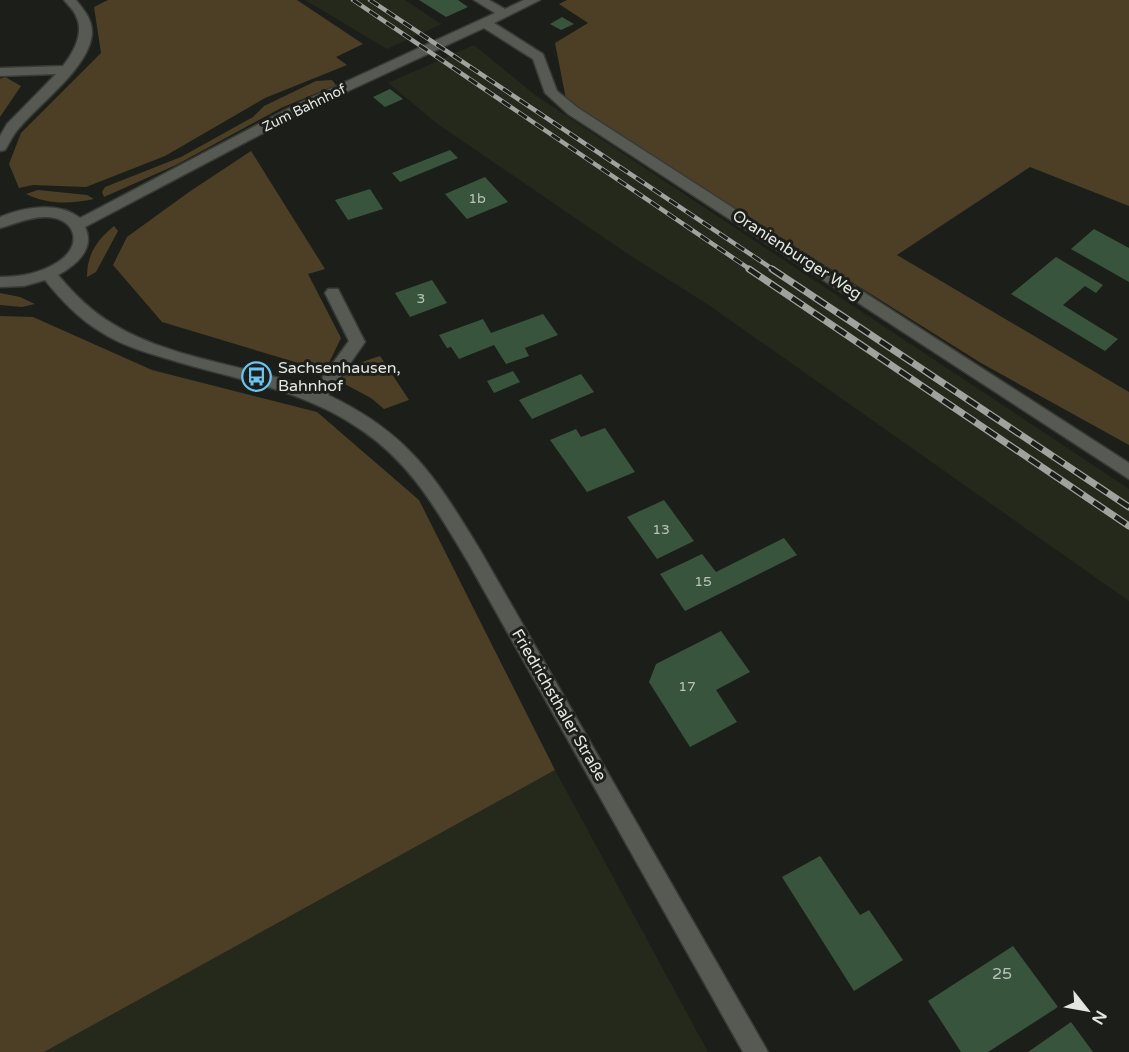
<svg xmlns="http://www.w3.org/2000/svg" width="1129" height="1052" font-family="'Varela Round',sans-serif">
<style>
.built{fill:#24291c}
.green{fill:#4c3f26}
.building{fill:#38543c}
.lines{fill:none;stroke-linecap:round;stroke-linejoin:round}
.minor-casing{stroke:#383a35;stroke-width:3}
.minor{fill:#565a52;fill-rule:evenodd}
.rail-far1-casing{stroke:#a0a29d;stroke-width:4.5}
.rail-casing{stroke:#a0a29d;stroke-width:7}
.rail-far1{stroke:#1c1f19;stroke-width:3;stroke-dasharray:10;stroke-linecap:butt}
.rail{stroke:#1c1f19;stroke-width:4.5;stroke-dasharray:13;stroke-linecap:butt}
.labels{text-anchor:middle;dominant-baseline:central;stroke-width:6;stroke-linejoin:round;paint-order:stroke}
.far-street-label{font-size:14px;fill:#e4e6e1;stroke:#1c1f19}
.number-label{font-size:14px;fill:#b9c2b8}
.street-label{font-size:16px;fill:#e4e6e1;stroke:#1c1f19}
.poi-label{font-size:16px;fill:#e4e6e1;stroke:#1c1f19;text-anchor:start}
.near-number-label{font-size:16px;fill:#b9c2b8}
</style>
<rect width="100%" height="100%" fill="#1c1f19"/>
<!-- built -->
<path class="built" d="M305 0H405L441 24 387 49Z
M474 45 535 95 1129 489V601L710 306 625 252 439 125 388 83Z
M555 770 708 1052H44Z"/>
<!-- green -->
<path class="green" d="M108 0H297L363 44 336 57 347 65 265 98 165 156 86 187 33 185 19 188 9 164 21 133 101 53 94 7Z
M567 0H1129V206L1030 167 897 255 1129 392V445L981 363 567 104 555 43 588 23 559 4Z
M5 77 21 86 0 117V79Z
M332 80 336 85 281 108 176 165 104 197 102 192 105 187 181 157 253 117 264 106 316 81Z
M251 151 325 269 308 274 341 338 325 371 162 322 113 265 127 237 189 192Z
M38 190 87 195 94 199C70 204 49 205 26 194Z
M114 226 118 231 96 272 87 277C87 254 97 240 114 226Z
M0 293 20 297 35 304 22 307 0 305Z
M0 316 33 317 152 370 317 412 419 500 555 770 44 1052H0Z
M380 356 409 400 384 409 371 398 339 381 350 366Z"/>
<!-- building -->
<path class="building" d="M419 0H458L468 7 446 17Z
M562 17 574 24 561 30 550 24Z
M390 89 403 99 385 107 373 97Z
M450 150 458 158 400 182 392 173Z
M485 177 508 202 467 219 445 194Z
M370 189 383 209 348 220 335 200Z
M1094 229 1129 248V282L1071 249Z
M1056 257 1103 285 1096 293 1085 286 1063 305 1118 339 1105 351 1011 294Z
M432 280 447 303 410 317 395 293Z
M543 314 558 335 525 348 529 356 506 364 494 345 459 359 451 347 447 348 439 335 483 319 491 333Z
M513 371 520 382 494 393 487 381Z
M581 374 594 392 532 419 519 400Z
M605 428 635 472 587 492 550 440 576 429 581 437Z
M664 500 694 541 657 559 627 517Z
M784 538 797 555 685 611 660 574 702 554 716 572Z
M721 631 750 672 716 690 737 722 690 747 649 682 656 664Z
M820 856 860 915 869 910 903 960 854 991 782 877Z
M1013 946 1058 1007 988 1052H961L928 1001Z
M1071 1022 1093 1052H1028Z"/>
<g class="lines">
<defs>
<path id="minor" d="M64 0H76C84 10 92 19 92 33 90 67 41 102 20 127 14 133 10 142 5 150L0 151V136L7 124 56 74 0 76V68L63 66C73 53 85 33 76 16 74 10 68 5 64 0Z
M474 0H489L505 9 524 0H540L494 23 543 54 557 91 578 108 1129 463V479L568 114 545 93 533 59 484 28 305 111 85 227C96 249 75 266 58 275 74 294 92 312 113 324 169 359 252 366 314 389L349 341 325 293 328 289H338L365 342 328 395C409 433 436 478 480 550L768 1052H743L468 562C436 509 412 464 360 429 305 391 240 380 178 362 152 354 124 347 101 332 79 319 61 300 45 280L24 286 0 287V277C20 277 41 273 58 262 84 245 76 217 45 217 29 217 15 224 0 228V217C24 207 58 201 80 218L295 105 495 13Z"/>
</defs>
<!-- minor casing -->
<use href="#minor" class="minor-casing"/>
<!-- minor -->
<use href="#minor" class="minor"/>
<defs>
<path id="rail-far1" d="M353 0 751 270
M370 0 774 270"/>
<path id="rail" d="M749 269 1129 526
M772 269 1129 507"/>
</defs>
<!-- rail-far1 casing -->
<use href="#rail-far1" class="rail-far1-casing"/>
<!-- rail casing -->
<use href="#rail" class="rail-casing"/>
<!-- rail-far1 -->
<use href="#rail-far1" class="rail-far1"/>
<!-- rail -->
<use href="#rail" class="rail"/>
</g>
<!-- icons -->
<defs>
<symbol id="bus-ring" viewBox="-11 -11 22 22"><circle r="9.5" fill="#1c1f19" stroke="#6bc3f2" stroke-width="1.5"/><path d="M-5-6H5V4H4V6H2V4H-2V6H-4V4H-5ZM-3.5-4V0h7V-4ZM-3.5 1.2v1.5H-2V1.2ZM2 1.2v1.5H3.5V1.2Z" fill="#6bc3f2"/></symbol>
</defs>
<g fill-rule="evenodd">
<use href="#bus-ring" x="240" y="360" width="33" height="33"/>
</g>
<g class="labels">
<!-- far-street labels -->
<g class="far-street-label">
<text transform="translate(304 108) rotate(-26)">Zum Bahnhof</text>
</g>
<!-- number labels -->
<g class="number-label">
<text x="477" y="198">1b</text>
<text x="421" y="298">3</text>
<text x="661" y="529">13</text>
<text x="703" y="581">15</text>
<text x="687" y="686">17</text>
</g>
<!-- street labels -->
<g class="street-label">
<text transform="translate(797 255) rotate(33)">Oranienburger Weg</text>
<text transform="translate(559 705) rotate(60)">Friedrichsthaler Straße</text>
</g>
<!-- poi labels -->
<g class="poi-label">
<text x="278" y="368">Sachsenhausen,<tspan x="278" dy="18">Bahnhof</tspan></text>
</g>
<!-- near-number labels -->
<g class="near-number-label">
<text x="1002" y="974">25</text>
</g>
</g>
<!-- north arrow -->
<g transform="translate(1087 1010) rotate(121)" stroke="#1c1f19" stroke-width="4.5" paint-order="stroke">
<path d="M0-4.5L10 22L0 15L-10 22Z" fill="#e4e6e1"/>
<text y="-9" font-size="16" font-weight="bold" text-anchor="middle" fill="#e4e6e1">N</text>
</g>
</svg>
